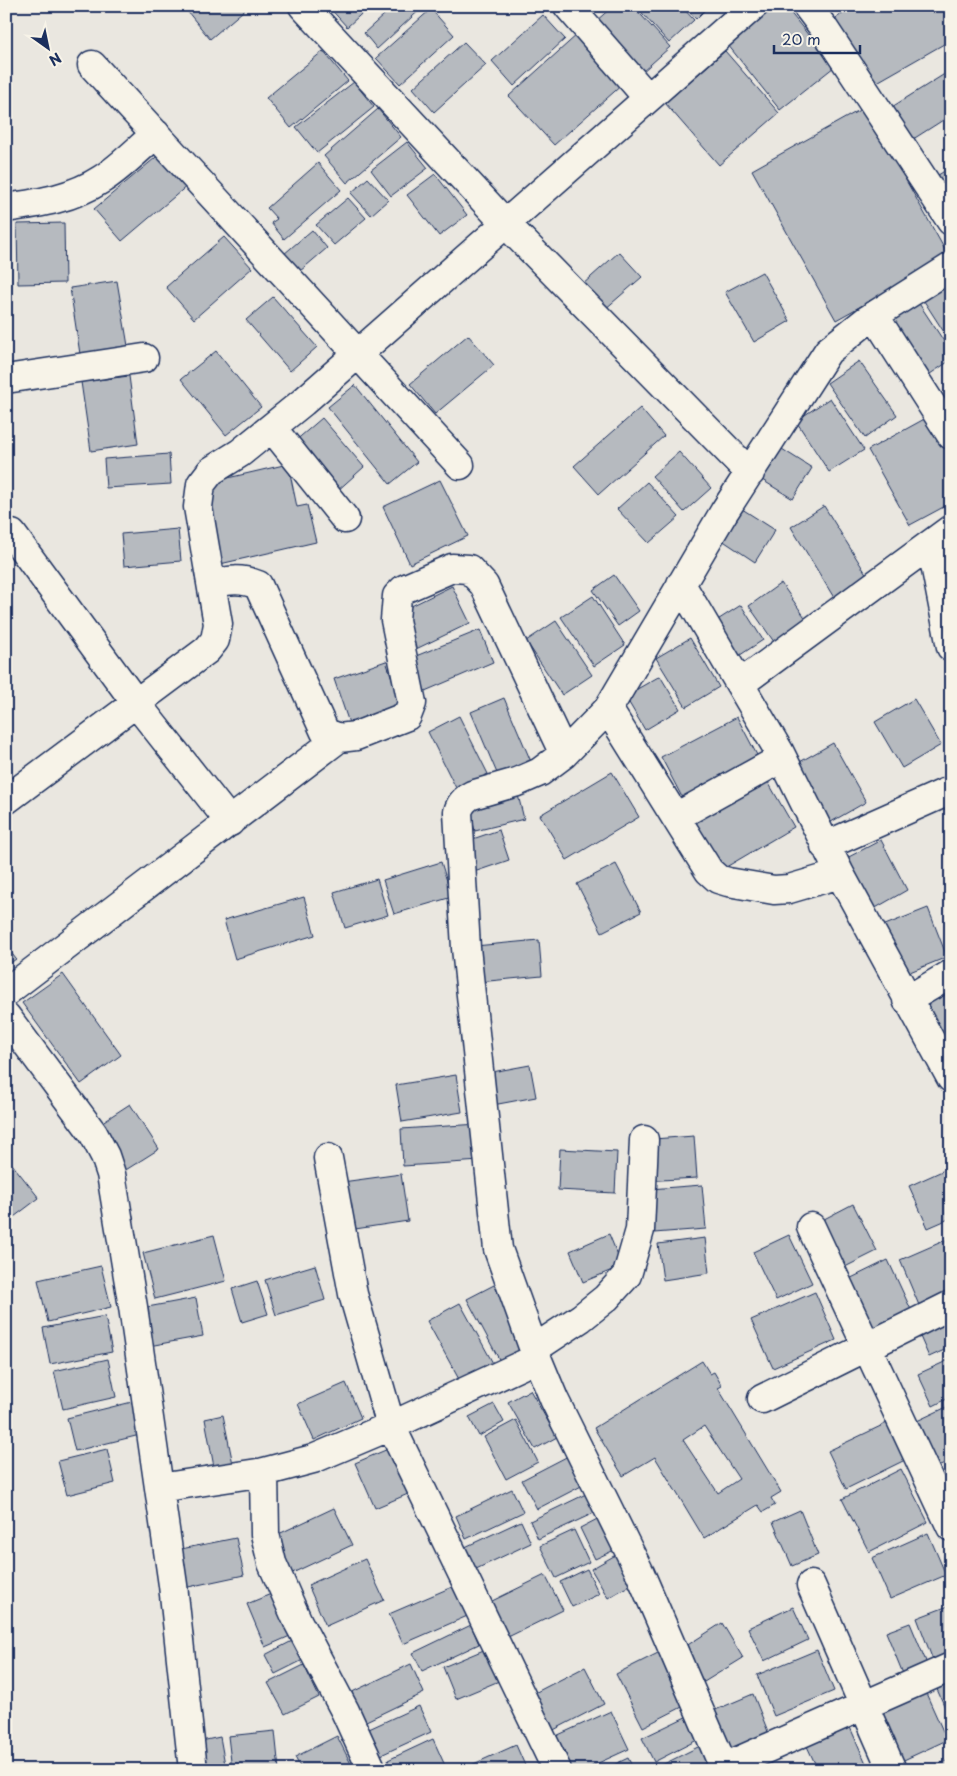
<svg xmlns="http://www.w3.org/2000/svg" width="957" height="1776" font-family="'Playpen Sans',sans-serif">
<style>
.building{fill:#b6babf;stroke:#1b2f5e;fill-rule:evenodd}
.lines{fill:none;stroke-linecap:round;stroke-linejoin:round}
.street-casing{stroke:#1b2f5e;stroke-width:31}
.street{stroke:#f7f3e8;stroke-width:28}
</style>
<rect width="100%" height="100%" fill="#eae7e0"/>
<filter id="ink" filterUnits="userSpaceOnUse"><feTurbulence type="fractalNoise" baseFrequency=".02" numOctaves="2"/><feDisplacementMap in="SourceGraphic" scale="10" xChannelSelector="R" yChannelSelector="G"/><feConvolveMatrix kernelMatrix="1 2 1 2 8 2 1 2 1" color-interpolation-filters="sRGB"/></filter>
<g filter="url(#ink)">
<!-- building -->
<path class="building" d="M193 6H249L210 39 187 11Z
M328 6H370L347 27Z
M394 6H424L377 49 364 33Z
M613 6H633L670 47 641 73 595 22Z
M636 6H681L694 20 669 43Z
M684 6H709L696 19Z
M777 6H785L834 67 780 110 728 45Z
M856 6H951V40L872 85 834 19Z
M431 9 454 35 400 84 376 58Z
M543 15 565 39 514 86 492 61Z
M578 34 623 84 554 145 509 96Z
M464 42 486 65 434 112 413 88Z
M323 51 348 81 291 128 266 98Z
M725 51 779 113 719 165 665 103Z
M951 70V115L907 143 887 110Z
M354 82 374 107 317 153 296 127Z
M865 107 949 257 836 320 752 170Z
M378 109 401 137 347 183 324 156Z
M407 142 428 168 391 196 371 170Z
M161 153 188 185 122 241 94 209Z
M318 163 341 190 284 239 271 223 277 219 267 208Z
M951 167V202L935 177Z
M435 174 467 215 439 236 407 195Z
M368 178 388 200 371 215 351 193Z
M348 198 366 218 334 245 316 225Z
M64 223 65 283 18 284 17 224Z
M312 230 327 248 299 272 284 254Z
M224 237 252 268 194 319 166 287Z
M619 252 642 277 604 310 582 285Z
M762 272 790 321 754 342 725 292Z
M117 281 128 346 80 354 70 288Z
M951 284V343L924 301Z
M273 297 317 347 290 371 246 320Z
M918 302 951 352V360L921 380 885 324Z
M468 335 494 365 435 414 410 384Z
M216 351 261 407 226 435 181 379Z
M859 361 897 415 865 438 827 383Z
M129 376 138 444 91 451 81 382Z
M355 385 417 462 390 484 328 407Z
M830 398 864 450 829 472 796 421Z
M640 408 664 436 599 494 574 466Z
M928 417 951 458V503L910 525 868 450Z
M322 418 364 467 336 492 294 442Z
M774 444 812 468 793 499 754 475Z
M679 452 711 488 684 512 652 476Z
M169 454 171 484 106 488 104 459Z
M288 464 297 507 307 505 316 542 220 564 202 484Z
M440 480 468 536 410 564 383 507Z
M647 482 679 517 649 543 617 509Z
M824 506 870 580 836 601 791 527Z
M739 507 775 530 755 562 719 538Z
M178 529 181 561 124 566 121 534Z
M614 575 639 611 618 626 593 590Z
M781 583 811 626 779 649 749 606Z
M452 586 470 623 416 649 399 612Z
M593 596 625 645 594 666 561 617Z
M741 605 763 640 725 665 702 630Z
M556 621 592 675 562 695 526 641Z
M480 630 493 662 425 691 411 658Z
M690 638 719 687 686 707 656 658Z
M386 661 401 705 349 723 334 679Z
M660 676 680 709 645 730 625 696Z
M504 698 532 764 499 778 471 712Z
M914 699 941 745 902 768 875 722Z
M459 716 488 774 457 790 428 732Z
M737 717 758 757 682 797 661 757Z
M833 743 866 802 817 830 784 771Z
M612 772 639 817 567 860 540 815Z
M764 775 794 827 716 873 686 822Z
M517 791 524 819 475 831 468 803Z
M499 830 509 860 474 872 464 842Z
M881 840 907 890 872 910 845 859Z
M441 862 452 897 394 914 383 880Z
M616 864 641 912 602 932 577 884Z
M377 879 388 915 345 928 334 892Z
M304 897 315 935 235 959 224 920Z
M928 908 947 957 900 976 880 927Z
M539 940 542 976 478 982 475 946Z
M6 946 16 959 6 966Z
M63 974 121 1055 81 1084 22 1003Z
M951 993V1087L914 1009Z
M530 1065 536 1097 482 1107 476 1075Z
M456 1075 462 1112 402 1122 396 1085Z
M130 1104 159 1149 121 1173 93 1128Z
M479 1124 481 1161 403 1166 401 1129Z
M694 1136 697 1178 643 1181 640 1140Z
M560 1149 617 1152 615 1193 558 1190Z
M12 1164 39 1198 6 1223V1169Z
M951 1167V1218L928 1228 909 1186Z
M401 1174 408 1221 342 1231 335 1183Z
M702 1185 706 1229 654 1233 650 1189Z
M853 1204 877 1251 827 1276 803 1230Z
M609 1234 622 1266 583 1282 570 1251Z
M214 1235 226 1281 155 1299 143 1253Z
M789 1235 812 1283 776 1300 753 1252Z
M705 1238 709 1273 663 1280 658 1244Z
M946 1240 951 1250V1297L921 1310 900 1260Z
M888 1260 913 1314 864 1337 839 1284Z
M315 1265 325 1300 276 1315 265 1280Z
M101 1266 111 1307 48 1322 38 1280Z
M257 1281 268 1314 242 1322 232 1289Z
M494 1285 528 1349 501 1363 467 1299Z
M815 1292 836 1340 773 1368 751 1320Z
M196 1298 203 1336 149 1346 142 1308Z
M460 1303 494 1365 461 1383 427 1321Z
M105 1316 112 1352 50 1364 43 1328Z
M951 1317V1347L929 1357 918 1332Z
M108 1359 116 1397 63 1409 54 1371Z
M951 1359V1397L933 1406 918 1374Z
M702 1361 710 1374 714 1372 722 1386 718 1388 781 1492 771 1498 775 1505 763 1512 758 1505 704 1538 655 1457 623 1476 594 1428ZM704 1426 739 1479 718 1493 683 1440Z
M346 1383 361 1418 314 1440 298 1404Z
M530 1390 557 1437 535 1449 508 1402Z
M132 1402 140 1435 75 1451 67 1418Z
M494 1404 504 1422 479 1436 469 1417Z
M951 1405V1461L923 1474 902 1428Z
M223 1415 233 1464 214 1467 205 1419Z
M516 1420 538 1462 506 1479 484 1437Z
M887 1423 905 1460 846 1489 828 1451Z
M107 1449 115 1483 67 1495 58 1461Z
M388 1449 408 1494 375 1508 355 1463Z
M576 1452 591 1481 537 1509 522 1480Z
M901 1469 928 1522 869 1552 842 1499Z
M951 1471V1507L936 1479Z
M512 1489 523 1512 466 1539 456 1516Z
M586 1494 594 1513 538 1539 530 1521Z
M334 1508 352 1545 286 1576 268 1539Z
M800 1510 818 1555 792 1566 773 1522Z
M607 1514 623 1546 595 1559 580 1528Z
M521 1521 531 1543 474 1570 463 1548Z
M574 1530 589 1562 556 1578 540 1546Z
M928 1533 946 1575 890 1599 872 1558Z
M236 1538 244 1575 179 1589 171 1551Z
M621 1552 637 1581 608 1598 591 1569Z
M365 1559 384 1600 326 1626 308 1585Z
M587 1569 599 1594 572 1607 560 1582Z
M545 1575 563 1610 506 1638 488 1603Z
M459 1584 472 1614 403 1644 389 1614Z
M271 1594 290 1636 265 1647 247 1604Z
M951 1605V1656L934 1663 917 1618Z
M793 1607 808 1640 764 1661 748 1628Z
M722 1623 743 1658 704 1682 683 1648Z
M910 1623 930 1671 906 1681 886 1632Z
M471 1625 479 1644 422 1671 413 1653Z
M294 1640 305 1659 275 1674 265 1655Z
M486 1649 499 1681 456 1699 443 1667Z
M817 1650 834 1691 774 1716 757 1675Z
M662 1651 688 1704 643 1727 616 1674Z
M411 1664 424 1693 362 1723 348 1694Z
M304 1665 319 1697 285 1714 268 1683Z
M585 1667 604 1704 538 1738 519 1701Z
M951 1680V1721L936 1687Z
M925 1691 947 1740 893 1765 871 1717Z
M753 1694 773 1744 733 1760 713 1711Z
M419 1706 431 1732 381 1755 369 1729Z
M611 1711 629 1749 583 1770H572L556 1736Z
M694 1713 705 1736 654 1762 642 1738Z
M849 1725 869 1770H818L806 1744Z
M275 1731 279 1770H232L228 1736Z
M337 1736 353 1768 349 1770H295L300 1767 295 1757Z
M220 1737 226 1770H197L192 1743Z
M433 1739 447 1770H392L388 1760Z
M516 1745 527 1770H468L467 1767Z
M702 1745 711 1763 698 1770H652Z
M628 1758 634 1770H603Z
M951 1759V1770H925Z"/>
<g class="lines">
<defs>
<path id="street" d="M303 6 506 224 750 473
M568 6 648 98
M807 6 823 27 951 221
M92 65 460 465
M6 208C40 203 73 198 102 179 121 167 138 149 156 134
M874 315 951 435
M6 379 144 358
M272 428 345 519
M12 534 136 703 230 822
M931 544 951 647
M212 584C229 580 241 578 258 585L325 732 339 738 356 736 407 716 412 703 395 620 397 596 404 589 452 568 469 569 484 585 564 754
M681 584 779 751 840 874 951 1078
M740 684 951 529
M608 709 709 871 718 879 728 882 774 890 789 889 840 874
M6 800 207 650 215 640 218 624 198 507 201 484 211 471 240 453 303 402 753 6
M676 817 782 758
M825 846 951 790
M6 992 339 738
M907 1000 951 974
M6 1016 93 1133 105 1156 111 1174 133 1307 173 1585 193 1770
M328 1158 353 1294 391 1426 557 1770
M811 1227 951 1527
M534 1349 581 1318 606 1298 627 1275 640 1230 644 1140
M762 1399 951 1305
M264 1472 265 1534 272 1563 298 1622 345 1711 372 1770
M159 1488 264 1472 313 1459 391 1426 537 1358
M811 1585 892 1770
M718 1770 951 1667
M725 1770 640 1573 554 1399 537 1358 498 1249 466 948 458 812C460 804 464 799 472 795L517 782 540 772 564 754 608 709 724 512 828 351 867 320 951 267"/>
</defs>
<!-- street casing -->
<use href="#street" class="street-casing"/>
<!-- street -->
<use href="#street" class="street"/>
</g>
</g>
<!-- margin -->
<rect width="957" height="1776" fill="none" stroke="#f7f3e8" stroke-width="25"/>
<rect x="12" y="12" width="932" height="1751" fill="none" stroke="#1b2f5e" stroke-width="2" filter="url(#ink)"/>
<!-- north arrow -->
<g transform="translate(48 48) rotate(147)" stroke="#f7f3e8" stroke-width="4" paint-order="stroke">
<path d="M0-4L9 19L0 12L-9 19Z" fill="#1b2f5e"/>
<text y="-8" font-size="14" font-weight="bold" text-anchor="middle" fill="#1b2f5e">N</text>
</g>
<!-- scale -->
<path d="M774 45v8h86v-8" fill="none" stroke="#1b2f5e" stroke-width="2.5"/>
<text x="782" y="45" font-size="15" fill="#1b2f5e" stroke="#f7f3e8" stroke-width="4" paint-order="stroke">20 m</text>
</svg>
